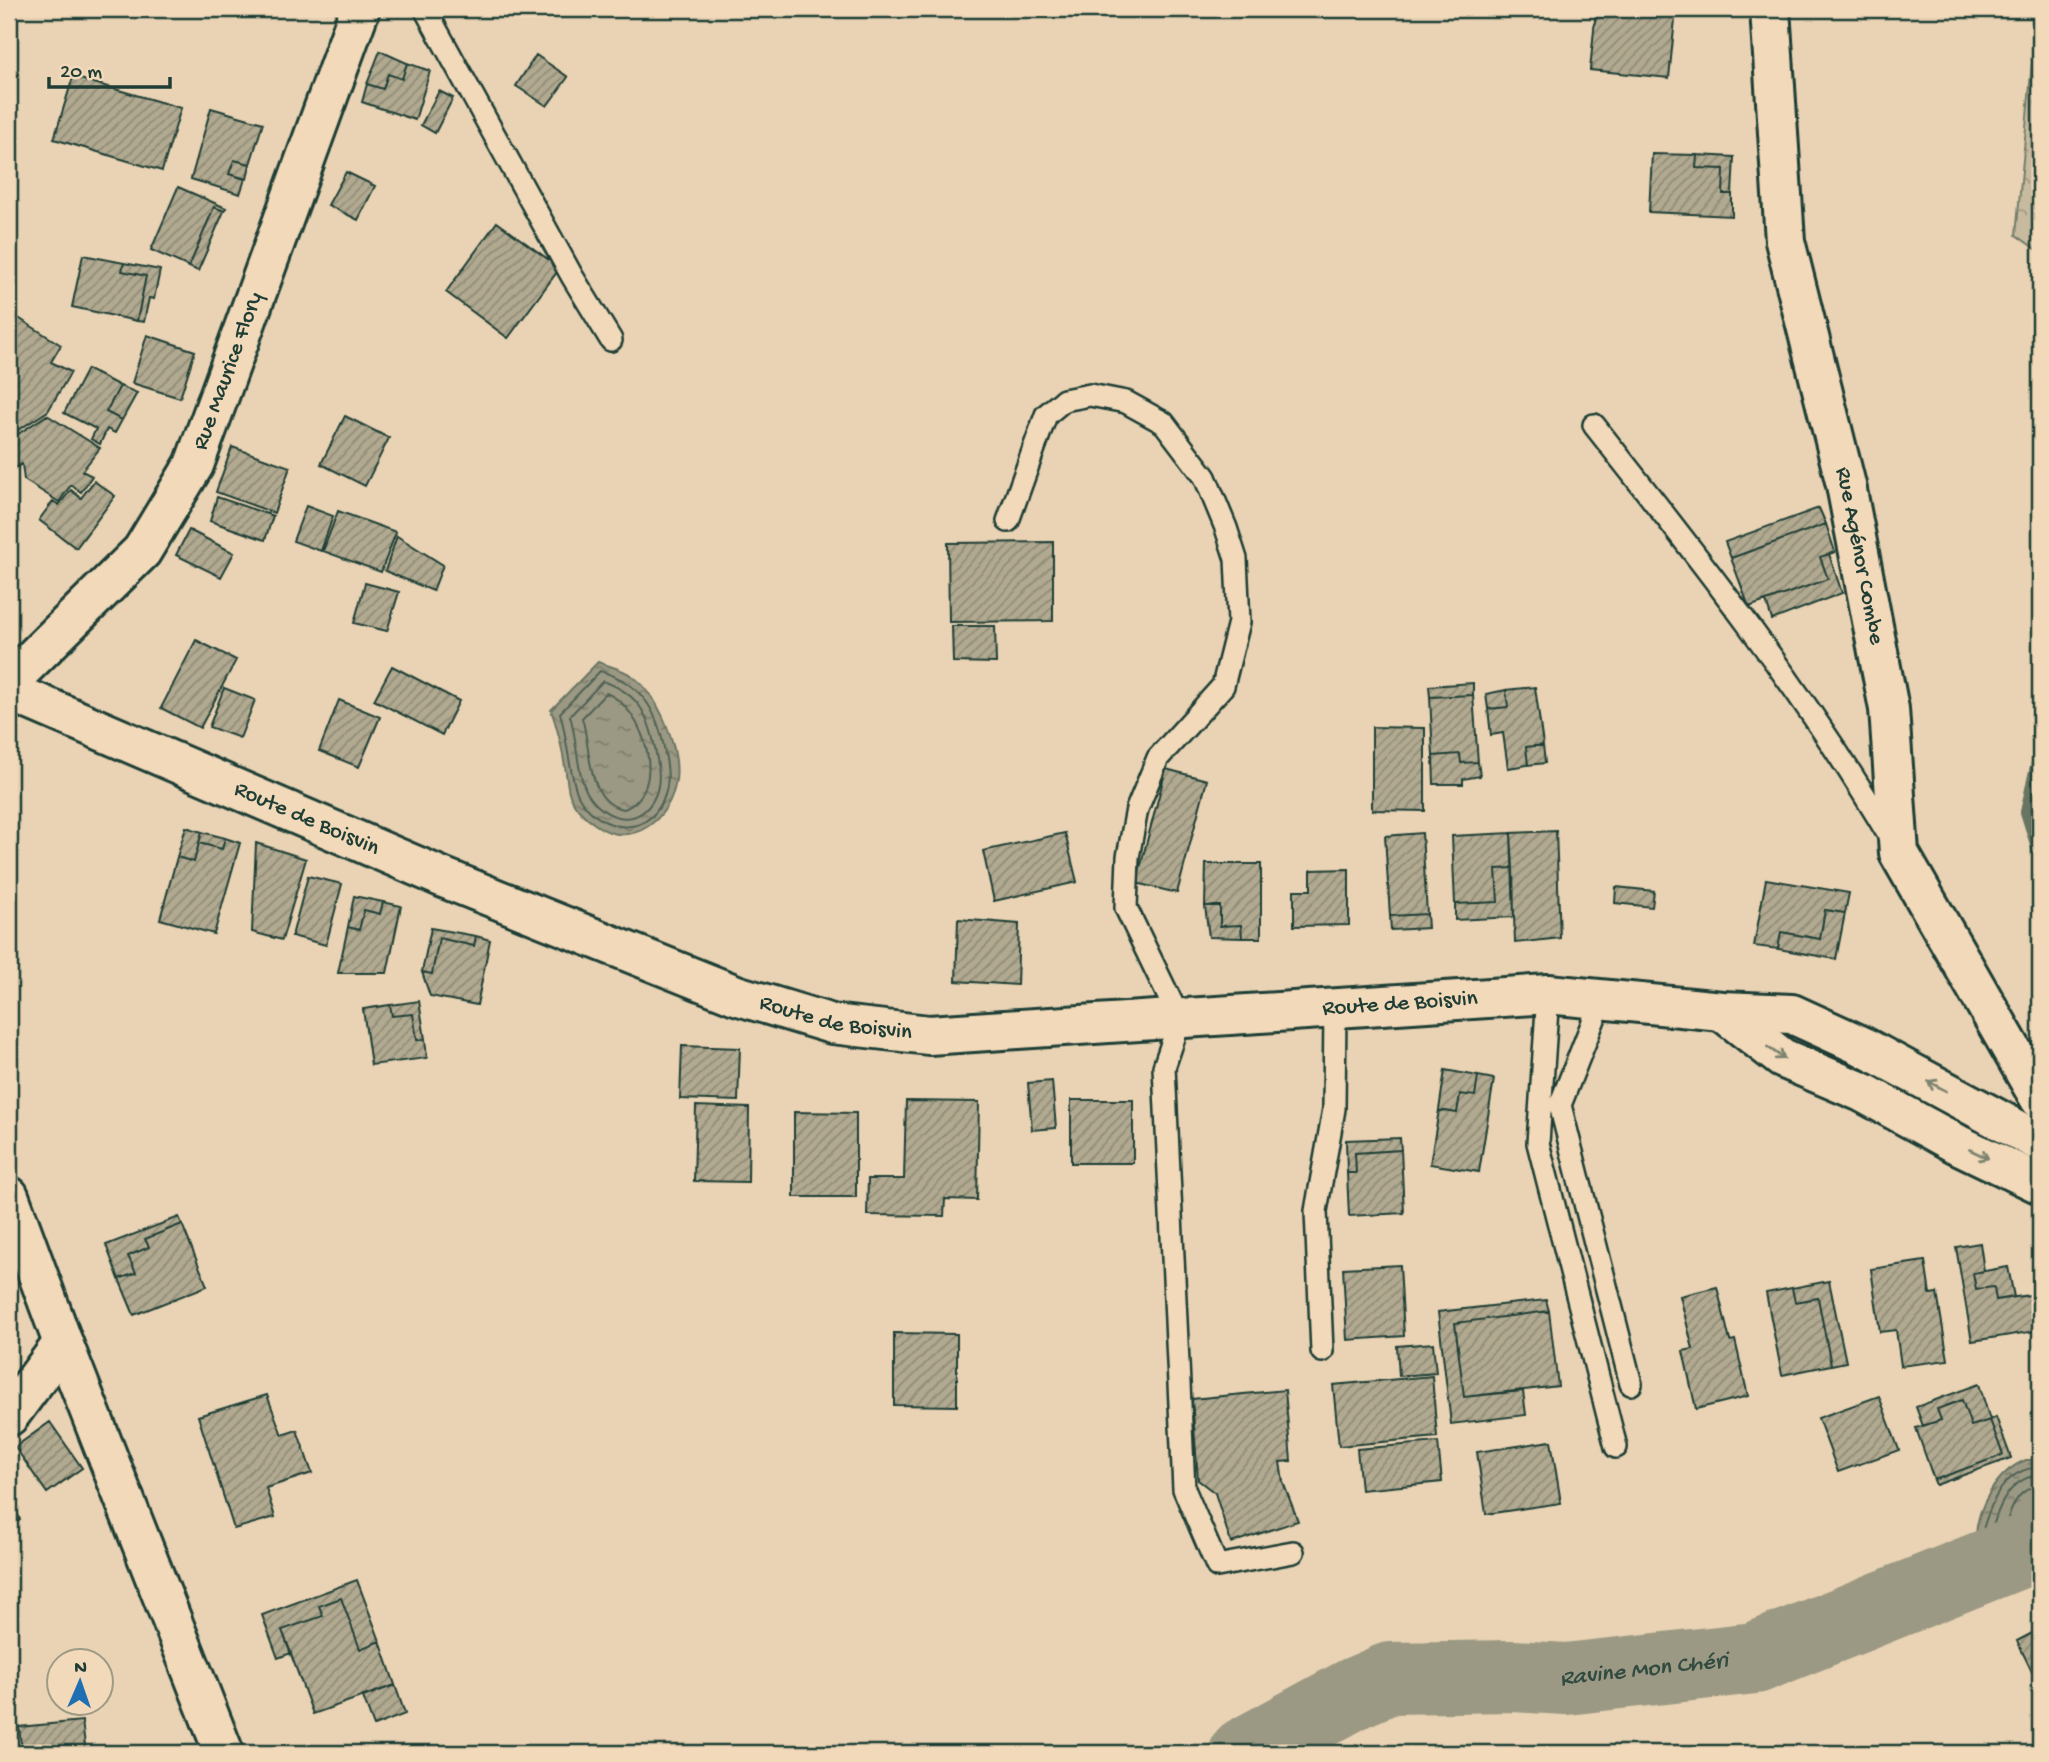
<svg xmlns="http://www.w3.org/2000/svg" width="2049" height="1762" font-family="'Gochi Hand',sans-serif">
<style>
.forest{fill:url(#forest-crowns);stroke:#737c69;stroke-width:2}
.water{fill:url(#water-ripples);stroke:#697463;stroke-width:2}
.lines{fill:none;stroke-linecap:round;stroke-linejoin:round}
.shore{stroke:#516254;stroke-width:2}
.stream{stroke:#697463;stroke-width:12}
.river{stroke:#9b9983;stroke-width:72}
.building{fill:url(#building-hatch);stroke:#1f3d34;stroke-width:2}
.service-casing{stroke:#1f3d34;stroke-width:26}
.minor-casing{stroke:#1f3d34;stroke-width:44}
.secondary-casing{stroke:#1f3d34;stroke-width:44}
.service{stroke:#f1d9b9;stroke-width:21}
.minor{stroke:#f1d9b9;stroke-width:38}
.secondary{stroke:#f1d9b9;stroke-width:38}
.oneway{stroke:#7d8370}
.labels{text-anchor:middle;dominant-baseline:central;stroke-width:6;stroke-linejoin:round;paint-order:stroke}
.street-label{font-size:23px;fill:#1f3d34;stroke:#f1d9b9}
.water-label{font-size:24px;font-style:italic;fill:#324b40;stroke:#f1d9b9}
</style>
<defs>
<pattern id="forest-crowns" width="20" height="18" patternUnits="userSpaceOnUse" patternTransform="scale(1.75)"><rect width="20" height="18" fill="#c7ba9e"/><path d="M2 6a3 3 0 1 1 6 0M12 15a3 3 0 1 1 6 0" fill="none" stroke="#a19882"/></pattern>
<pattern id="water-ripples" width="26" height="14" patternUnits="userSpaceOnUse" patternTransform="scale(1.75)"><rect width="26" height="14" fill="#9b9983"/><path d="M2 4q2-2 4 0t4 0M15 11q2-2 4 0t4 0" fill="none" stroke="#7e7e6c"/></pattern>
<pattern id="building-hatch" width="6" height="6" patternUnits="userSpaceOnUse" patternTransform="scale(1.75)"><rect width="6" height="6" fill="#b1a990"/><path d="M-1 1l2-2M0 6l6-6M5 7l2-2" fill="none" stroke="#8f8b76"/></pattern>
</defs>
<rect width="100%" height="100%" fill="#e9d3b4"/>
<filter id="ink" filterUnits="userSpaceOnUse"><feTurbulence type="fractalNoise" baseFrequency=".0143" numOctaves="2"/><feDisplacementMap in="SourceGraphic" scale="14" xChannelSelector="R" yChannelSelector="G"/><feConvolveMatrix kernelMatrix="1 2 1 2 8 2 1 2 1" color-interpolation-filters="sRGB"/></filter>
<g filter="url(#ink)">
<!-- forest -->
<path class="forest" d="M2037 9H2040V252L2016 235Z"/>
<!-- water -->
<path class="water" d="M598 662C608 666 623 669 632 676 659 695 680 748 676 780 671 818 632 851 596 825 587 819 576 809 571 798 567 790 567 776 565 767 562 747 558 729 551 710Z
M2026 1460H2040V1548L1998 1555 1984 1554 1976 1541C1975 1509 1997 1471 2026 1460Z"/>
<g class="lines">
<!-- shore -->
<path class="shore" d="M600 671C642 683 658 711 665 753 668 769 670 784 663 800 645 841 598 830 579 797 570 781 567 735 560 713Z
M603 681C640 694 650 717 656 754 659 769 661 782 655 796 640 830 604 820 588 794 577 777 577 737 570 716Z
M606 693C644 707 670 791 624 809 586 804 591 746 582 718Z
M2040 1467C2004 1469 1991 1501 1982 1533L1989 1547 2040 1541
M2040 1475C2010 1477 1997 1508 1991 1535L1998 1539 2040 1533
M2040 1486C2019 1487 2013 1505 2006 1523L2010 1526 2040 1522"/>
<!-- stream -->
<path class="stream" d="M2040 748 2026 812 2040 857"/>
<!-- river -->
<path class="river" id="s1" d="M1245 1753 1355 1693 1390 1678 1513 1676 1566 1679 1755 1658 2040 1544"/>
</g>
<!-- building -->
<path class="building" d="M1596 9H1676L1669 78 1590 70Z
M380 51 407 63 402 79 388 74 383 89 367 84Z
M536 55 568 77 547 106 516 86Z
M407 63 430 71 415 120 362 102 367 84 383 89 388 74 402 79Z
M73 77 181 108 162 171 54 139Z
M439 91 453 98 435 133 421 125Z
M211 108 263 123 250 164 234 160 229 174 245 179 240 194 191 179Z
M1652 154 1697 155 1696 168 1724 169 1723 194H1732V216L1649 212Z
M1697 155 1734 157 1732 194H1723L1724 169 1696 168Z
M234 160 250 164 247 179 229 174Z
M346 172 375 186 358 220 328 205Z
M178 187 226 208 224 211 214 207 189 267 151 250Z
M214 207 224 211 198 271 189 267Z
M497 222 560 268 508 338 446 292Z
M83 255 124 263 122 271 146 276 137 321 72 307Z
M124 263 160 270 154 299 149 298 144 322 137 321 146 276 122 271Z
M9 312 61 345 51 362 71 372 48 411 9 436Z
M147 335 195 351 180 398 132 383Z
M87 369 120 386 106 412 122 420 115 433 107 429 100 444 91 439 96 429 64 413Z
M120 386 137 393 122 420 106 412Z
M47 415 100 448 82 471 92 476 81 492 71 485 59 502 24 480 22 464 9 471V440Z
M345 416 389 438 365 486 321 464Z
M232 447 290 467 274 513 216 492Z
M94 481 115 496 76 548 39 520 53 501 59 505 71 490 81 498Z
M217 497 273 516 265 540 210 521Z
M306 506 333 516 321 551 293 541Z
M1819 508 1826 524 1731 558 1725 542Z
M338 511 396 532 381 572 323 551Z
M1826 524 1835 552 1820 557 1828 579 1749 607 1731 558Z
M189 530 234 553 221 577 176 555Z
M397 536 443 565 433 591 385 571Z
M1053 542V621L949 622 948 543Z
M1829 554 1842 593 1772 620 1766 601 1828 579 1820 557Z
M365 583 399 592 387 631 354 623Z
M952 626H995L996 663 953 662Z
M196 640 236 660 200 728 161 708Z
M392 666 459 701 442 735 374 700Z
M1473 683V695L1430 697 1429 686Z
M1535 687 1543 745 1526 747 1528 765 1508 768 1503 733 1491 735 1488 709 1508 707 1506 690Z
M224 688 255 700 240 738 209 727Z
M1506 690 1508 707 1488 709 1486 694Z
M1473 695 1478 762 1461 763 1460 754 1433 756 1430 697Z
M339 700 380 717 359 767 319 751Z
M1372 727 1425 728V811L1372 810Z
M1543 745 1545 763 1528 765 1526 747Z
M1460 754 1461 763 1478 762 1480 776 1463 779V784H1434L1433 756Z
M1166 769 1207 780 1177 893 1136 883Z
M186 827 202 832 194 862 177 857Z
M1556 831 1560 938 1515 943 1511 833Z
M202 832 225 838 222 849 199 843Z
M1065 833 1077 882 994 901 983 851Z
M1422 833 1427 914 1390 916 1385 836Z
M1511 833 1513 868 1496 869 1498 902 1455 904 1452 836Z
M225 838 240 843 214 934 160 919 177 857 194 862 199 843 222 849Z
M256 843 306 859 282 940 252 932Z
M1206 864H1261V938H1242L1241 925 1220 926V906H1205Z
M1513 868 1514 917 1455 920V904L1498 902 1496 869Z
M1349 869V925L1294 926V890H1311V870Z
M308 876 342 884 326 945 292 936Z
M1766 879 1849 893 1845 913 1825 910 1820 939 1781 932 1778 949 1754 946Z
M1616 887 1654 891 1652 907 1615 903Z
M354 896 383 902 380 914 364 910 359 930 348 927Z
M383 902 401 906 387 973H338L348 927 359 930 364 910 380 914Z
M1205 906H1220V926L1241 925 1242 938 1209 937Z
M1825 910 1845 913 1836 959 1778 949 1781 932 1820 939Z
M1427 914 1428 928 1391 930 1390 916Z
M958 919 1019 924 1017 985 956 981Z
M431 928 476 936 474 946 439 938 432 974 422 972Z
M476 936 490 940 477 1005 430 996 422 972 432 974 439 938 474 946Z
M419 1001 425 1039 417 1040 413 1014 392 1016 390 1005Z
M390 1005 392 1016 413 1014 417 1040 425 1039 427 1058 371 1065 363 1009Z
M682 1046 740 1048 738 1101 680 1099Z
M1445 1070 1478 1076 1475 1096 1460 1094 1457 1113 1439 1110Z
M1478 1076 1494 1079 1479 1172 1430 1164 1439 1110 1457 1113 1460 1094 1475 1096Z
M1052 1081 1056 1128 1032 1130 1028 1083Z
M1071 1100H1133V1163H1071Z
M906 1101 979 1102 977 1200 945 1199 944 1216 867 1215 868 1179H904Z
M696 1106 749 1108 748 1182 694 1181Z
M794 1112 856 1113V1197H794Z
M1400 1138 1401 1150 1355 1153 1356 1173H1347L1346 1140Z
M1401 1150 1404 1213 1349 1216 1347 1173H1356L1355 1153Z
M179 1217 182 1224 145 1239 149 1247 128 1256 136 1273 119 1279 106 1245Z
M182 1224 207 1286 134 1315 119 1279 136 1273 128 1256 149 1247 145 1239Z
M1980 1243 1984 1271 1973 1273 1976 1289 1994 1287 1996 1300 2030 1295 2036 1331 1972 1341 1956 1247Z
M1925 1261 1930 1294 1937 1293 1948 1360 1901 1366 1896 1330 1880 1332 1871 1269Z
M1400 1265 1404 1336 1347 1340 1343 1268Z
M2008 1267 2014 1297 1996 1300 1994 1287 1976 1289 1973 1273Z
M1829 1281 1846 1362 1831 1365 1818 1298 1795 1302 1792 1288Z
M1717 1287 1730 1341 1735 1340 1748 1396 1696 1409 1683 1351 1693 1349 1680 1296Z
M1792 1288 1795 1302 1818 1298 1831 1365 1782 1375 1766 1293Z
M1546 1300 1549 1311 1455 1323 1464 1397 1523 1391 1526 1415 1451 1424 1438 1312Z
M1549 1311 1558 1386 1464 1397 1455 1323Z
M894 1333 957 1334V1406L894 1405Z
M1433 1343 1436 1373 1399 1376 1397 1346Z
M1432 1376 1437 1437 1339 1446 1333 1385Z
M1979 1384 1990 1420 1971 1426 1962 1400 1937 1409 1941 1420 1923 1426 1916 1407Z
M1285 1390 1291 1461 1280 1462 1283 1482 1298 1521 1231 1543 1215 1493 1198 1480 1192 1399Z
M267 1395 282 1435 297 1430 312 1473 266 1488 275 1517 234 1529 198 1416Z
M1879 1396 1899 1450 1838 1472 1818 1418Z
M1962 1400 1971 1426 1990 1420 2003 1455 1934 1480 1916 1428 1941 1420 1937 1409Z
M1996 1417 2011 1458 1936 1485 1934 1480 2003 1455 1990 1420Z
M50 1422 82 1468 47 1493 15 1447Z
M1551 1441 1561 1503 1486 1514 1477 1452Z
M1438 1442 1442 1482 1361 1490 1357 1449Z
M9 1491 20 1520 9 1529Z
M10 1561 12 1588 9 1589V1562Z
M357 1580 380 1641 360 1649 341 1598 319 1606 323 1616 282 1630 291 1653 278 1658 262 1615Z
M341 1598 360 1649 380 1641 395 1685 313 1714 282 1630 323 1616 319 1606Z
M2040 1629V1688L2017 1641Z
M395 1685 405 1714 374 1726 363 1697Z
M82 1721 86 1753H22L19 1727Z
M2040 1745V1753H2027L2026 1751Z"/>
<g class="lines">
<defs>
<path id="service" d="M425 9 572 276 611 340
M1594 425C1699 558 1805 692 1891 839
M1008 521 1046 415 1064 400 1090 395 1126 402 1164 423 1205 477 1226 528 1236 559 1239 622 1223 686 1158 758 1137 809 1128 857 1126 908 1180 1020 1164 1067 1184 1489 1217 1566 1293 1552
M1548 994 1538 1143 1616 1447
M1602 999 1560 1105 1631 1384
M1322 1351 1316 1211 1334 1109 1335 1008"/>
<g id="minor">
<path id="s2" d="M1770 9 1785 241 1846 485 1889 709 1899 853 2040 1099"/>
<path id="s3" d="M9 682 142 551 194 465 360 9"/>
<path d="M9 1196 63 1343 224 1753"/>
<path d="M9 1416 63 1343"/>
</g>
<g id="secondary">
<path id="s4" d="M9 691 444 878 736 995 832 1024 929 1035 1548 994 1722 1011 1792 1014 1862 1046 2040 1142"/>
<path d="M1722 1011 1782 1058 1862 1092 1957 1144 2040 1184"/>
</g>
</defs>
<!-- service casing -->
<use href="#service" class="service-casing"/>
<!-- minor casing -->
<use href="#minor" class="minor-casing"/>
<!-- secondary casing -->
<use href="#secondary" class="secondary-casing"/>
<!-- service -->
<use href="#service" class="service"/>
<!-- minor -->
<use href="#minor" class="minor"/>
<!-- secondary -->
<use href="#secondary" class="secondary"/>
</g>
<!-- one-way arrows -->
<defs><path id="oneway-shaft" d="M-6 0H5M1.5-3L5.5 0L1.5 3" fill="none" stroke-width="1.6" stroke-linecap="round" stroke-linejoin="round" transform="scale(1.75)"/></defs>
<g class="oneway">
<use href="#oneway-shaft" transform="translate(1776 1053) rotate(35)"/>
<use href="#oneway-shaft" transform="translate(1937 1086) rotate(-152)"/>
<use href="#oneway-shaft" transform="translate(1979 1154) rotate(25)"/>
</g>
</g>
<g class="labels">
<!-- street labels -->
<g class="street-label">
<text stroke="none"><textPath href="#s3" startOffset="387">Rue Maurice Flory</textPath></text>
<text stroke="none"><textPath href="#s2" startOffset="556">Rue Agénor Combe</textPath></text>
<text stroke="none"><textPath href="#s4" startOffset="324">Route de Boisvin</textPath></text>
<text stroke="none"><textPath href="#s4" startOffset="1458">Route de Boisvin</textPath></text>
<text stroke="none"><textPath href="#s4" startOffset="891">Route de Boisvin</textPath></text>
</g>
<!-- water labels -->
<g class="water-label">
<text stroke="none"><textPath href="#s1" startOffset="418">Ravine Mon Chéri</textPath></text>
</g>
</g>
<!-- margin -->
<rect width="2049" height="1762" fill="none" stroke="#f1d9b9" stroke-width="35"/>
<rect x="18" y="18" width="2014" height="1727" fill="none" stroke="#1f3d34" stroke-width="2.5" filter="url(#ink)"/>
<!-- north arrow -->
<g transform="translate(80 1682) rotate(2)"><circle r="33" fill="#f1d9b9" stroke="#9d9b84" stroke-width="2"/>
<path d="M0-5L12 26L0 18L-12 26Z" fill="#1f6fb2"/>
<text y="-10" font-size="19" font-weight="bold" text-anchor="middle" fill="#1f3d34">N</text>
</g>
<!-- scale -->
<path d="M49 77v10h121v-10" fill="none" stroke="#1f3d34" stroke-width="3.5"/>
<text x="60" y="77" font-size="21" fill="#1f3d34" stroke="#f1d9b9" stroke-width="5" paint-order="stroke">20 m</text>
</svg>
